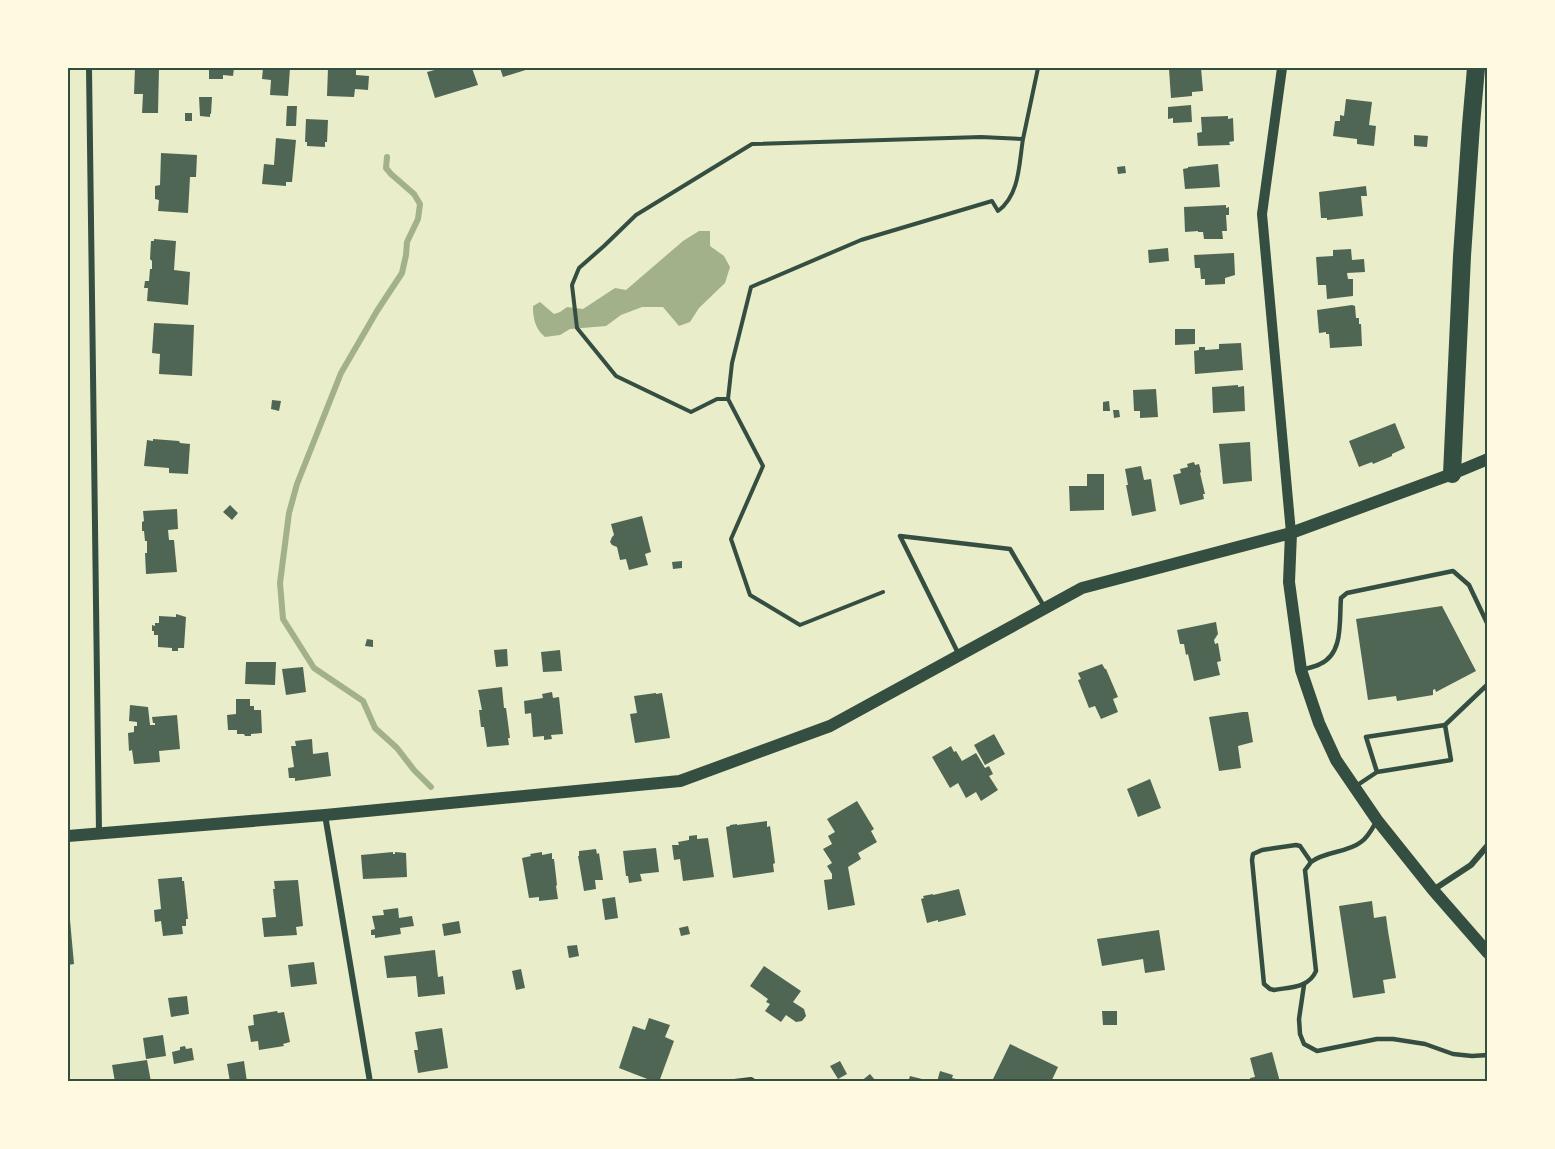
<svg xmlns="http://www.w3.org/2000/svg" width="1555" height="1149" font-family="Roboto,sans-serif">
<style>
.water{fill:#a3b18a}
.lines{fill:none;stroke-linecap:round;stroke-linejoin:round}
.stream{stroke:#a3b18a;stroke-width:6}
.building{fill:#4f6655}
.path{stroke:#344e41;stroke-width:4}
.service{stroke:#344e41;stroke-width:4.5}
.minor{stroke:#344e41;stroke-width:6}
.tertiary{stroke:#344e41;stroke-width:10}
.secondary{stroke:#344e41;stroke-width:12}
.motorway{stroke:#344e41;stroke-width:18}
.neatline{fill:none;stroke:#344e41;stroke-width:2}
</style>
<rect width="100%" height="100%" fill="#e9edc9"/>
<!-- water -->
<path class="water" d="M699 231H710V246L724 256 730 267 725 283 699 308 690 322 679 326 663 307H642L621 315 606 326 570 329 560 335 545 337C535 329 533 318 533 306L540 302 554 314 560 312 567 307 583 309 615 288 626 290 683 241Z"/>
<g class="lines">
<!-- stream -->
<path class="stream" d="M387 157 386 168 391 174 414 194 420 204 418 219 407 242 406 255 402 273 377 311 341 373 297 484 289 513 280 583 283 619 314 668 363 701 375 728 397 748 414 770 431 787"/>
</g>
<!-- building -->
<path class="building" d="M135 68H159L158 113H142L143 94H134Z
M209 68H234L233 76 223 75V79H209Z
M263 68H290L288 96 270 95 271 80 262 79Z
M328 68H356V75L369 76 368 90 355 89 354 97 327 96Z
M442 68H472L478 85 435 98 427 72Z
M500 68H532L503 77Z
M1201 68 1203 91 1192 92V96L1171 98 1169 69Z
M199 97H212L211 114H210V117L200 116Z
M1346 99 1372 102 1369 125 1376 126 1374 146 1357 144V139L1333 136 1335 121H1340V115L1344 116Z
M1191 105 1192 122 1173 123V118L1168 119V107Z
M287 106H297L296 126H286Z
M185 113H192V121H185Z
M1228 116V119L1233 118 1234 141 1229 142 1230 145 1198 146 1197 133 1202 132 1201 117Z
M306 119 328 120 327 142H325V147L307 146V142H305Z
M1414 135 1428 136 1427 147 1414 146Z
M276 138 296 140 292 182H286V186L262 184 264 164 274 165Z
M161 153 197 155 196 177H190L188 213 158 211 159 200 155 199V186L160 185Z
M1218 164 1220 187 1185 189 1183 169 1188 168V167Z
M1125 166 1126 173 1118 174 1117 167Z
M1366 186 1367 196H1361L1363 216 1327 220V218H1321L1319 192Z
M1226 205V208L1229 207V215H1226L1227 231H1222L1223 239H1204L1203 232H1198V231L1185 232 1184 207Z
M154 239 176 241 174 270 190 272 188 305 147 301 148 288H144L145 281H149L150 269H152V261L150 259 151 241H154Z
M1168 248 1169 261 1149 263 1148 250Z
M1351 249 1352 260 1364 259 1365 272 1347 273 1348 279H1353V296L1327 299 1326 285H1318L1316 257 1333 256V250Z
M1234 253 1235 275 1225 278V284L1205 285V279H1201L1200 268H1195L1194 255Z
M1352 305 1355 306 1356 318H1359V324H1361L1362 346 1330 348 1329 334H1326V332L1319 333 1317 310Z
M154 323 194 325 192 376 159 374 160 354 152 353Z
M1175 329H1195V344L1175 345Z
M1241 343 1243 370 1195 374 1194 351 1199 350V347H1205V350L1219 349V344Z
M1238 385V387L1244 386 1245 411 1213 413 1212 387Z
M1156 389 1158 417 1140 418V411H1134L1133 390Z
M272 400 281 401 279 411 271 409Z
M1109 401 1110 411H1103V402Z
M1113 410H1119L1120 417 1114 418Z
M1395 423 1405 448 1392 454V456L1373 464 1372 462 1359 467 1349 441Z
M153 439 179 441 180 443 190 444 188 474 169 473V468L144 466 147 440 153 441Z
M1250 442 1252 481 1223 484 1219 444Z
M1194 462 1195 465 1199 464 1201 472 1200 473 1205 494H1203L1204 499 1180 505 1173 475 1181 473 1180 469 1188 467 1187 464Z
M1141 466 1144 480 1151 479 1156 511 1132 516 1126 485H1128L1125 469Z
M1087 474H1104V510L1070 511 1069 486H1087Z
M230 505 238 513 232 520 223 512Z
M177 509 178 529 168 530 169 540H174L177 572 146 574 145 553H147V541H145L144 531H142V522L144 521 143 511Z
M642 516 651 552 645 554 648 565 629 570 626 559 620 560 617 547 612 545 610 542 612 537 614 535 611 524Z
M682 561V568L673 569 672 562Z
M1442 606 1476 671 1436 692 1435 689 1433 690V695L1397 701 1396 696 1368 700 1356 619Z
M176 614 186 617 184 648H178V651H172V648L158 647V635H154V631H152V625L155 626V623H159V616L176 617Z
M1216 622 1218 634 1214 640 1215 644 1218 643 1221 661 1217 662 1220 675 1194 681 1188 654 1186 655 1184 644H1180L1177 630Z
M367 639 373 640V647L365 646Z
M507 649 508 666 496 667 494 650Z
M560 650 562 671 543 672 541 652Z
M246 662H276L275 685 245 684Z
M1102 664 1105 669H1106L1118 697 1113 699 1118 712 1101 719 1095 706 1089 708 1078 680 1081 679 1078 673Z
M303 667 306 692 286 695 282 669Z
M502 687 504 708H506L510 738H508L509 745 487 747 484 727H481L479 710H482L478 690Z
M552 692 553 698 559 697 563 734 551 735 552 739 544 740V736L533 737 531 713 525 714 524 701 543 698 542 694Z
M656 693V694L662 693 670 738 635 743 630 714 637 713 634 696Z
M236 699H250V706H254V710H261L262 733 251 734V736H245L244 734H237V730H228L227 715 236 714Z
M130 705 148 707 150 725H155V723H153L152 717 177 715 180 749 159 751 160 762 134 764 132 750 129 751 128 733 134 732V726H137V722L129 721Z
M1243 712H1248L1253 742 1238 746 1241 768 1219 771 1209 717Z
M994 734 1005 754 985 765 974 745Z
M312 739 313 754 328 752 331 776 295 781V778H289L288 768 294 767 291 746H296L295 741Z
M951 746 954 752 956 751 962 761 976 753 985 768 989 766 993 774 989 776 998 790 981 801 976 792 966 798 958 783 950 788 932 757Z
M1150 779 1161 808 1138 817 1127 789Z
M857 801 874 829 871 831 877 842 858 853 861 859 848 867 855 905 828 910 824 880 832 879V874L827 866 832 863 823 849 832 844 828 836 835 832 827 819Z
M767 821V827L770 826 775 863 773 864 774 872 733 878 726 827 730 826V825L737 824V825Z
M697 835V839L708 838 714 877 683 881 680 859 674 860 672 845H679L678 842 689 840V836Z
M656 848 659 872 640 874 642 881 629 883 628 876H626L623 851Z
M596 849 597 854 599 853 603 880H595L596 889 584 891 578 856H579V851Z
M393 852V854H395V852L406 853 407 877 363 879 361 855Z
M542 852V855L552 853V859H554L557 885 556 886 558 899 539 901V897L529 898 522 858 531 856 530 854Z
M182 877V881H184L188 919H186V926H182L183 934 163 936 161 921 155 922 154 910 161 909 158 879Z
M298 880 303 926 296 927 297 935 264 937 262 918 276 917 273 889H275L274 881Z
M959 889 966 915 938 922V920L927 923 921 899 924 898 923 896 933 894V895Z
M615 897 618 918 605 920 602 899Z
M1372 901 1374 918 1386 916 1388 931 1396 978 1383 980 1385 993 1353 998 1339 906Z
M398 908 399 918 412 916 414 926 400 928 401 934 375 938V935H371V930L375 929 372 916 384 915 383 910Z
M70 920 74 964 68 965V921Z
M459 921 461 933 444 936 442 924Z
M688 926 690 934 681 936 679 928Z
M1159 930 1165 970 1145 973 1143 959 1102 966 1097 939Z
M577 945 579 956 569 958 567 946Z
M435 950 438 977 443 976 445 994 418 997 416 976 387 978 384 956Z
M314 962 317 984 291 987 288 965Z
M764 966 801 991 793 1002 804 1009 806 1016 802 1021 796 1022 786 1015 781 1022 765 1011 770 1004 766 1002 768 999 750 986Z
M521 969 525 988 516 990 512 971Z
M187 996 189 1014 171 1017 168 998Z
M277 1011 278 1013 284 1012 290 1042 283 1044 284 1046 259 1050 258 1041 251 1042 248 1026 254 1025 253 1015Z
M1102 1011H1117V1025H1103Z
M649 1018 670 1025 665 1037 674 1041 659 1082H655L619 1068 633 1026 645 1030Z
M442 1028 448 1068 418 1073 414 1050H418L415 1032Z
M163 1035 166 1056 146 1059 143 1038Z
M1010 1044 1058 1067 1051 1082H998L993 1079Z
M185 1046 186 1049 192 1048 194 1060 174 1064 172 1052 180 1050V1047Z
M1272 1052 1280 1082H1251L1250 1078 1255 1077 1250 1058Z
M147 1060 151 1082H115L112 1065Z
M244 1061 247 1082H230L227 1064Z
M840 1061 847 1074 838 1079 830 1066Z
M940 1071 953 1075 952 1078 956 1079 955 1082H937Z
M870 1074 875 1080 872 1082H860Z
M910 1076 930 1081V1082H908Z"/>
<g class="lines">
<!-- path -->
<path class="path" d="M1023 139 1038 68
M728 399H717L691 412 616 376 577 328 572 285 579 268 604 246 636 215 752 144 981 137 1023 139C1019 163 1020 195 998 211L992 201 861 240 751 287 732 363 728 399 763 466 731 539 750 595 800 625 883 592"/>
<!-- service -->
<path class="service" d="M959 655 900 536 1010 549 1045 608
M1301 670C1308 668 1315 667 1320 664 1344 654 1339 620 1341 598L1347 593 1453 571 1469 585 1488 625
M1377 772 1451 760 1445 725
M1356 786 1377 772 1366 737 1445 725 1488 684
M1311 862 1300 846 1296 845 1262 850 1253 854 1252 860 1264 984 1270 989 1274 990C1290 987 1309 988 1316 971L1305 870C1306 869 1311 862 1311 862 1325 851 1347 853 1361 842 1368 837 1372 829 1376 822
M1304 985 1299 1019 1300 1034 1304 1044 1317 1051 1377 1039H1393L1425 1044 1453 1054 1472 1056 1488 1055"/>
<!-- minor -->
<path class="minor" d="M89 68 99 832
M325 815 370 1082
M1433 890 1471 865 1488 845
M734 1082 751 1080 754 1082"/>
<!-- tertiary -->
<path class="tertiary" d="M1282 68 1262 214 1291 533"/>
<!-- secondary -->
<path class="secondary" d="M1291 533 1289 582 1301 670 1319 723 1336 760 1377 820 1433 890 1488 953
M68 836 325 815 680 781 830 726 1082 588 1291 533 1452 474 1488 459"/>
<!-- motorway -->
<path class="motorway" d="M1452 474 1462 256 1471 125 1476 68"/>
</g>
<!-- border -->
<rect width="1555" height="1149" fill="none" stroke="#fefae0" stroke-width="138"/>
<rect x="69" y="69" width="1417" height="1011" class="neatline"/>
</svg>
